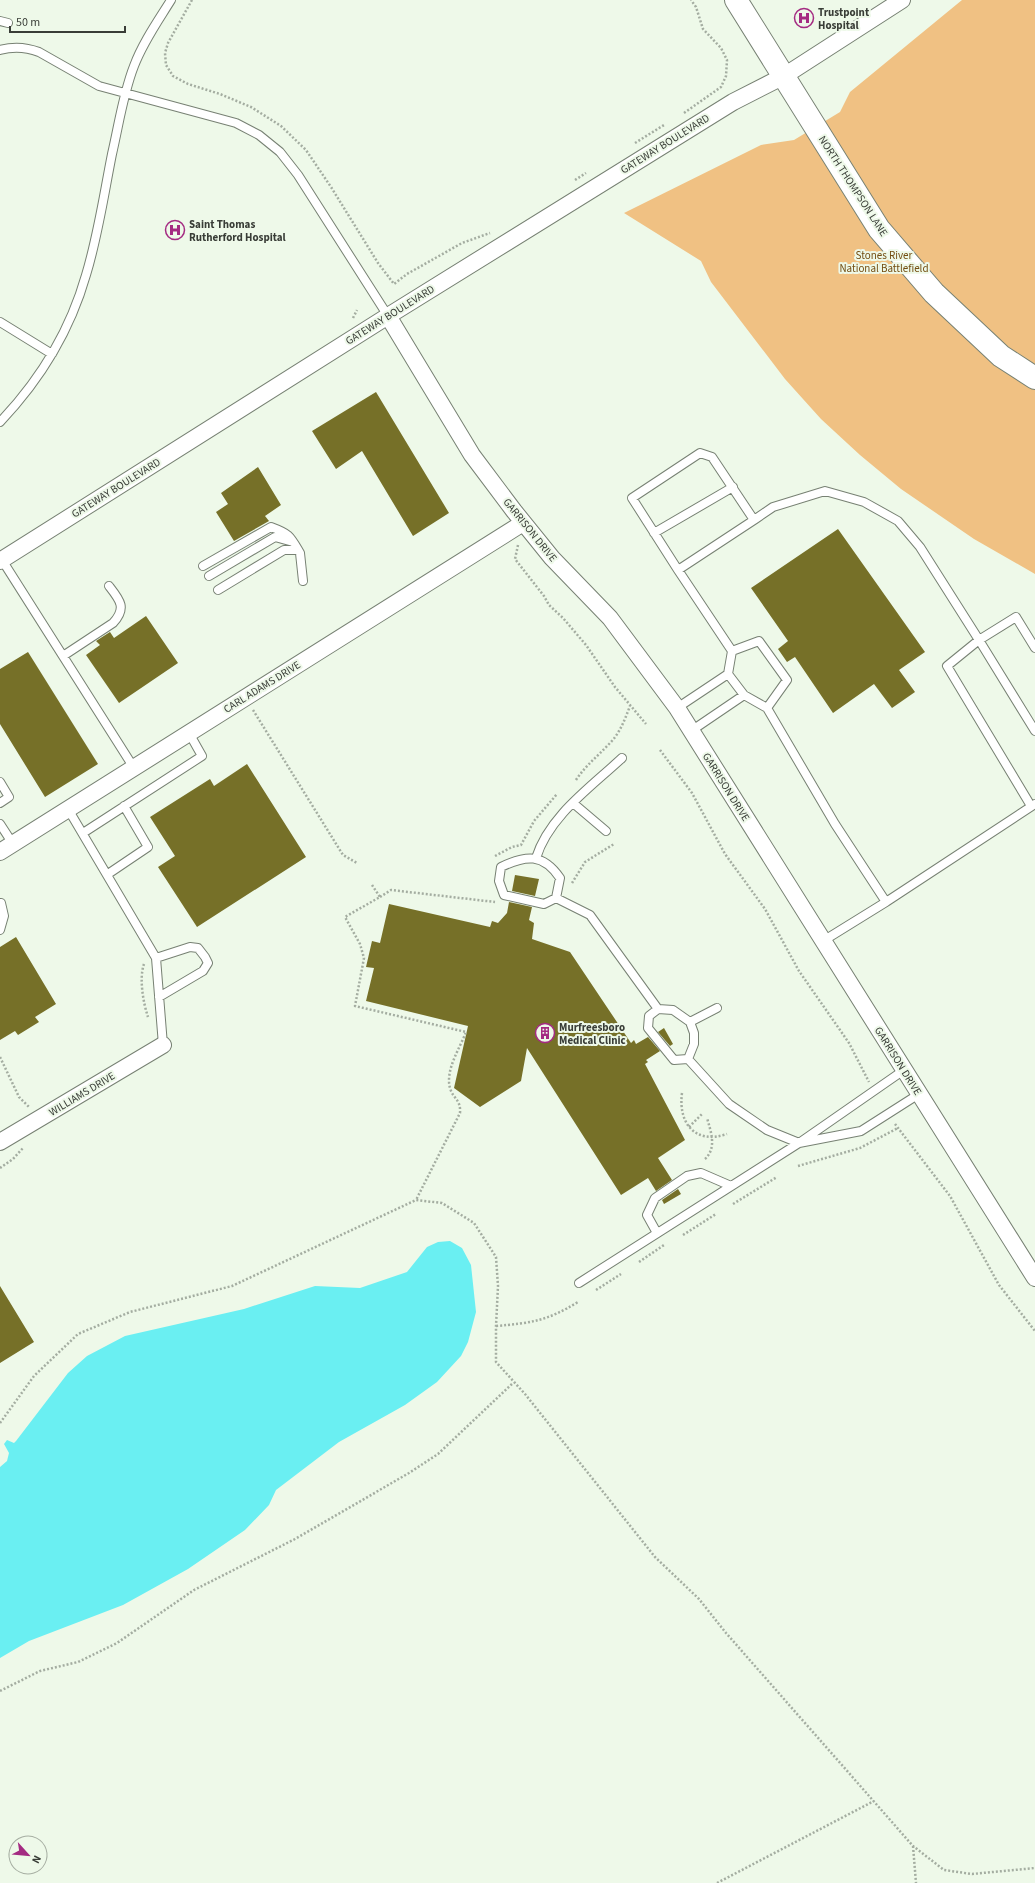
<svg xmlns="http://www.w3.org/2000/svg" width="1035" height="1883" font-family="'Source Sans 3',sans-serif">
<style>
.green{fill:#f0c183}
.water{fill:#6aeff2}
.building{fill:#767028}
.lines{fill:none;stroke-linecap:round;stroke-linejoin:round}
.service-casing{stroke:#778173;stroke-width:10}
.minor-casing{stroke:#778173;stroke-width:18}
.secondary-casing{stroke:#778173;stroke-width:24}
.path{stroke:#a4ada1;stroke-width:2.5;stroke-dasharray:2 2;stroke-linecap:butt}
.service{stroke:#fff;stroke-width:8}
.minor{stroke:#fff;stroke-width:16}
.secondary{stroke:#fff;stroke-width:22}
.labels{text-anchor:middle;dominant-baseline:central;stroke-width:4;stroke-linejoin:round;paint-order:stroke}
.poi-label{font-size:11px;font-weight:bold;fill:#393d37;stroke:#eef9e9;text-anchor:start}
.street-label{font-size:11px;fill:#393d37;stroke:#eef9e9}
.park-label{font-size:11px;fill:#734e12;stroke:#eef9e9}
</style>
<rect width="100%" height="100%" fill="#eef9e9"/>
<!-- green -->
<path class="green" d="M962 0H1035V574L974 539 901 489 860 455 821 419 785 379 711 282 701 261 624 213 761 145 794 140 840 112 850 92Z"/>
<!-- water -->
<path class="water" d="M450 1241 462 1248 471 1265 476 1312 468 1342 461 1356 437 1382 405 1405 339 1442 276 1490 269 1505 245 1530 188 1569 123 1605 29 1641 0 1658V1467L7 1461 9 1453 4 1444 7 1440 14 1443 16 1441 68 1373 87 1356 125 1336 244 1309 315 1286 360 1288 407 1272 427 1247 438 1242Z"/>
<!-- building -->
<path class="building" d="M376 392 449 513 413 536 362 451 336 469 312 431Z
M258 467 281 505 265 516 269 521 234 541 216 512 228 504 221 493Z
M838 529 925 652 899 670 915 692 892 708 874 684 833 713 795 657 787 662 778 649 788 641 751 588Z
M146 616 178 663 119 703 86 655 100 645 96 641 110 632 114 638Z
M28 652 98 764 45 797 0 724V669Z
M247 764 306 857 197 927 158 867 175 856 150 817 210 779 214 786Z
M515 875 539 879 535 896 512 891Z
M509 902 532 907 529 920 534 923 532 939 570 952 631 1043 634 1040 636 1044 648 1037 660 1051 646 1060 648 1062 645 1064 685 1140 658 1158 672 1180 656 1191 648 1178 621 1195 527 1048 521 1081 480 1107 454 1088 468 1026 366 1001 374 968 366 967 372 941 380 943 389 904 490 927 492 921 498 923 507 913Z
M16 937 56 1004 35 1017 39 1022 18 1035 15 1031 0 1040V947Z
M664 1028 673 1044 670 1046 658 1032Z
M678 1189 681 1194 664 1204 662 1200Z
M0 1286 34 1342 0 1363Z"/>
<g class="lines">
<defs>
<path id="service" d="M0 21 8 23
M0 50C14 46 26 47 39 52L99 86 236 123 259 135 280 152 298 175 388 316
M0 322 52 354
M0 422C40 380 70 331 86 275 98 236 104 194 112 154 119 124 123 94 134 66 143 42 158 21 171 0
M654 533 733 487
M2 560 134 768
M203 566 271 527C290 534 290 536 300 553L303 581
M678 570 754 520
M209 576 275 537 293 542
M218 590 284 550H298
M732 651 759 641 787 680 767 708
M63 656 113 623C127 608 120 600 109 586
M728 674 744 695
M677 708 728 674 732 651 678 570 632 498 700 453 712 457 754 520 773 507 825 491 864 502 898 521 920 547 979 640 1016 617 1035 648
M691 731 744 695 767 708 835 824 886 902 1035 804
M0 782 9 797 0 803
M573 803 606 831
M1031 806 947 666 979 640 1035 731
M68 809 156 958 163 1045
M0 824 13 844
M83 833 202 756 189 733
M536 858C549 816 591 787 622 758
M108 874 148 847 124 806
M556 898 560 878C543 853 526 855 501 867L499 881 504 895 544 904 556 898 590 915 658 1009
M0 930 4 916 1 903
M823 941 886 902
M156 958 190 947 198 948 205 957 208 963 203 971 159 997
M690 1022 717 1008
M688 1059 694 1044V1033L690 1022 673 1010 658 1009 649 1016 648 1028 674 1060 688 1059 729 1104 767 1130 799 1143 861 1131 919 1094
M657 1233 647 1215 655 1198 687 1176 701 1173 731 1186
M579 1283 799 1143 904 1070"/>
<path id="minor" d="M388 316 472 455 514 511 552 558 610 618 677 708 1035 1278
M0 561 388 316 733 102 784 76 902 0
M0 852 523 523
M0 1142 163 1045"/>
<path id="secondary" d="M736 0 879 229 934 293 1001 356 1035 378"/>
</defs>
<!-- service casing -->
<use href="#service" class="service-casing"/>
<!-- minor casing -->
<use href="#minor" class="minor-casing"/>
<!-- secondary casing -->
<use href="#secondary" class="secondary-casing"/>
<!-- path -->
<path class="path" d="M192 0 168 43 165 53 166 65 173 76 188 84 220 94 251 107 281 126 306 150 331 187 378 263 394 284 407 274 462 243 490 233
M684 113 721 87 726 76 727 60 721 48 703 29 696 7 691 0
M635 143 664 125
M575 180 586 173
M353 318 357 310
M518 545 515 559 544 596 549 605 563 618 586 645 615 687 646 724
M253 710 343 855 357 863
M660 750 692 793 725 854 765 909 799 971 849 1043 869 1082
M576 780C586 765 598 756 610 743 620 733 625 719 630 706
M495 856 512 847 521 845 534 821 557 794
M572 883 585 862 614 844
M372 885 380 897 345 917 360 944 364 958 355 1006 466 1032C460 1048 445 1070 450 1088 453 1099 461 1099 460 1113L416 1200
M380 897 391 890 495 902
M144 964C139 978 143 1002 148 1017
M0 1057 19 1097 30 1108
M682 1093C678 1123 695 1145 727 1134
M895 1124 950 1196 999 1285 1035 1331
M689 1127 702 1114
M705 1159C717 1148 711 1132 707 1118
M798 1166 860 1148 898 1128
M0 1168 13 1159 23 1148
M733 1204 777 1177
M683 1235 716 1214
M639 1262 664 1245
M596 1290 621 1274
M496 1326C531 1323 547 1321 578 1302
M0 1423 34 1376 78 1334 130 1312 232 1286 416 1200 442 1203 474 1223 496 1257 498 1286 496 1326V1362L525 1394 655 1557 699 1599 726 1633 913 1846 944 1870 972 1874 1035 1868
M0 1691 40 1671 78 1662 117 1643 194 1590 295 1539 409 1473 438 1454 513 1383
M913 1846 916 1883
M717 1883 874 1801"/>
<!-- service -->
<use href="#service" class="service"/>
<!-- minor -->
<use href="#minor" class="minor"/>
<!-- secondary -->
<use href="#secondary" class="secondary"/>
</g>
<!-- icons -->
<defs>
<symbol id="hospital-ring" viewBox="-11 -11 22 22"><circle r="9.5" fill="#eef9e9" stroke="#a42b82" stroke-width="1.5"/><path d="M-5-5h3v3.5h4V-5h3V5h-3V1.5h-4V5h-3Z" fill="#a42b82"/></symbol>
<symbol id="building-ring" viewBox="-11 -11 22 22"><circle r="9.5" fill="#eef9e9" stroke="#a42b82" stroke-width="1.5"/><path d="M-4-6H4V6H1V3H-1V6H-4ZM-2.5-4.3h1.7v1.8h-1.7ZM.8-4.3h1.7v1.8H.8ZM-2.5-1h1.7V.8h-1.7ZM.8-1h1.7V.8H.8Z" fill="#a42b82"/></symbol>
</defs>
<g fill-rule="evenodd">
<use href="#hospital-ring" x="793" y="7" width="22" height="22"/>
<use href="#hospital-ring" x="164" y="219" width="22" height="22"/>
<use href="#building-ring" x="534" y="1022" width="22" height="22"/>
</g>
<g class="labels">
<!-- poi labels -->
<g class="poi-label">
<text x="818" y="12">Trustpoint<tspan x="818" dy="13">Hospital</tspan></text>
<text x="189" y="224">Saint Thomas<tspan x="189" dy="13">Rutherford Hospital</tspan></text>
<text x="559" y="1027">Murfreesboro<tspan x="559" dy="13">Medical Clinic</tspan></text>
</g>
<!-- street labels -->
<g class="street-label">
<text transform="translate(665 144) rotate(-32)">GATEWAY BOULEVARD</text>
<text transform="translate(853 186) rotate(57)">NORTH THOMPSON LANE</text>
<text transform="translate(390 315) rotate(-32)">GATEWAY BOULEVARD</text>
<text transform="translate(116 488) rotate(-32)">GATEWAY BOULEVARD</text>
<text transform="translate(530 530) rotate(51)">GARRISON DRIVE</text>
<text transform="translate(262 687) rotate(-32)">CARL ADAMS DRIVE</text>
<text transform="translate(726 787) rotate(58)">GARRISON DRIVE</text>
<text transform="translate(898 1061) rotate(58)">GARRISON DRIVE</text>
<text transform="translate(82 1094) rotate(-31)">WILLIAMS DRIVE</text>
</g>
<!-- park labels -->
<g class="park-label">
<text x="884" y="255">Stones River<tspan x="884" dy="13">National Battlefield</tspan></text>
</g>
</g>
<!-- north arrow -->
<g transform="translate(28 1855) rotate(117)"><circle r="19" fill="#eef9e9" stroke="#a6aea2"/>
<path d="M0-3L7 15L0 10L-7 15Z" fill="#a42b82"/>
<text y="-6" font-size="11" font-weight="bold" text-anchor="middle" fill="#393d37">N</text>
</g>
<!-- scale -->
<path d="M10 26v6h115v-6" fill="none" stroke="#393d37" stroke-width="2"/>
<text x="16" y="26" font-size="12" fill="#393d37" stroke="#eef9e9" stroke-width="3" paint-order="stroke">50 m</text>
</svg>
